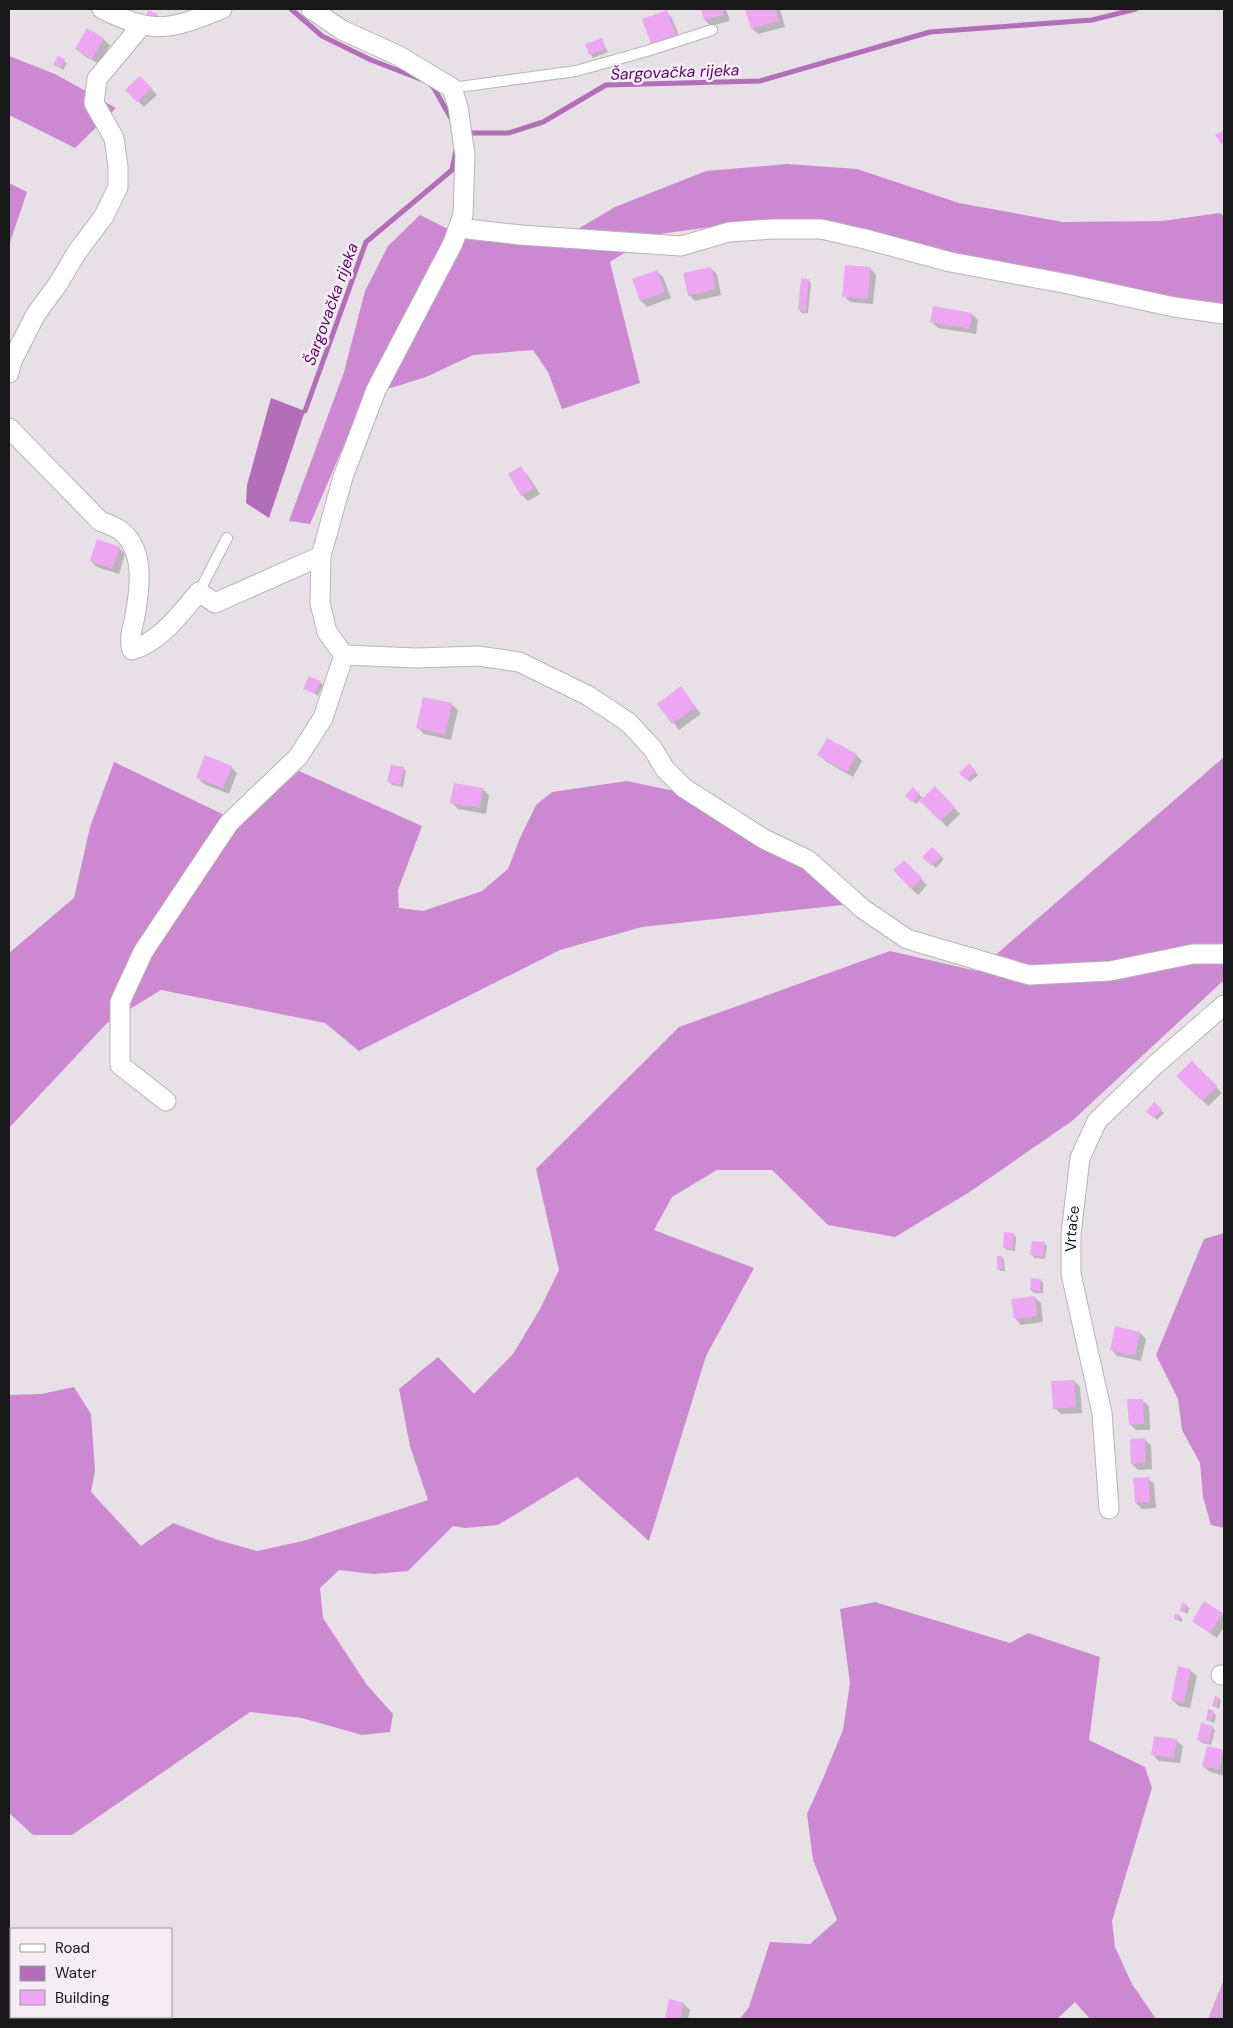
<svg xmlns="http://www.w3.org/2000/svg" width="1233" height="2028" font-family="'DM Sans',sans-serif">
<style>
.green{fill:#d7a3da}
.forest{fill:#cd88d2}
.water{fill:#b26eb6}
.shadow{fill:#0003}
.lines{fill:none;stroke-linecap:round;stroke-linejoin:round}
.stream{stroke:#b26eb6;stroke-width:5}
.building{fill:#eda6f2}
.service-casing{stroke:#b9b4b9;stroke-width:12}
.minor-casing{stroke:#b9b4b9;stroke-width:21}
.service{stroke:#fff;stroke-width:10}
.minor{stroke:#fff;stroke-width:19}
.labels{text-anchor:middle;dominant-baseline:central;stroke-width:5;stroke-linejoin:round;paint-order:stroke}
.street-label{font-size:15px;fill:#191819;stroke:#f4eef4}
.water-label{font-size:16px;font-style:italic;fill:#5d0164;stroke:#f4eef4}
</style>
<rect width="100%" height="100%" fill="#e7e1e7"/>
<!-- green -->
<path class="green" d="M1224 1979V2019H1208Z"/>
<!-- forest -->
<path class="forest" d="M9 56 55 74 116 108 75 148 9 115Z
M787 164 857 169 959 203 1063 222 1162 221 1220 213 1224 216V309L753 221 653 235 610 262 640 383 562 409 548 372 533 350 473 355 426 377 365 396 310 524 289 521 344 372 365 291 388 246 420 215 452 231 551 245 615 207 706 171Z
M9 183 27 192 9 245Z
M1224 757V980L1072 1121 968 1193 895 1237 828 1225 772 1170H717L672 1197 654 1230 754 1268 706 1356 649 1541 577 1477 498 1525 465 1528 453 1526 408 1571 373 1574 339 1570 320 1588 323 1618 367 1685 393 1714 390 1732 362 1735 302 1718 250 1712 72 1835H33L9 1813V1395L41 1394 74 1387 91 1414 95 1471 91 1492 141 1546 173 1523 218 1540 257 1551 303 1541 428 1500 410 1446 399 1389 438 1357 474 1394 513 1354 540 1309 559 1270 536 1169 679 1027 890 951 977 971Z
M114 762 239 822 299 771 422 826 398 890 399 908 423 911 482 891 508 869 520 838 536 805 552 792 627 781 679 792 800 864 843 905 642 927 560 950 359 1051 325 1023 161 990 107 1023 9 1128V953L74 898 90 827Z
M1224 1233V1528L1211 1525 1203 1497 1200 1463 1182 1430 1178 1399 1156 1355 1204 1239Z
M875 1602 1010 1643 1028 1633 1100 1657 1089 1740 1145 1767 1152 1788 1112 1921 1115 1947 1132 1984 1156 2019H1090L1075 2002 1057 2019H740L749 2007 770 1942 810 1944 837 1920 813 1860 807 1814 824 1776 843 1730 850 1683 840 1609Z"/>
<!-- water -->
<path class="water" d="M271 398 305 411 269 518 246 503 247 485Z"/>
<!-- shadow -->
<path class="shadow" d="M702 9H726L730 21 711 26 705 20Z
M746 9H780L785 27 758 34 752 28Z
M666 12 672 18 681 41 658 49 652 43Z
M88 30 103 39 110 45 99 64 83 55 77 49Z
M601 39 608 52 593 58 586 45Z
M58 57 67 63 63 70 55 64Z
M140 77 157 95 144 107 127 90Z
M710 268 717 274 721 295 695 301 689 295Z
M870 268 876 275 873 304 850 302 844 296Z
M657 271 663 277 671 298 647 307 641 301 633 280Z
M809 280 811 283 808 313H802L799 310Z
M972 314 978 320 976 334 938 328 932 322Z
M521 468 527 474 540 494 528 501 522 495Z
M119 548 125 554 119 574 97 567 91 561Z
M320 682 323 685 318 696 305 688Z
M681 688 701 714 679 730 659 704Z
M451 704 458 710 451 740 424 734 418 728Z
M819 755H856L862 761 853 777 825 761Z
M969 765 978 775 970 782 961 773Z
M231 767 237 773 229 794 204 784 197 777Z
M403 768 406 771 403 787 392 785 389 782Z
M935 788 960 814 947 827 921 799 916 804 907 796 913 789 924 799Z
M483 789 489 795 486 814 458 809 452 803Z
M932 848 944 859 936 868 924 857Z
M904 862 927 885 918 895 894 871Z
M1192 1062 1222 1093 1208 1106 1178 1076Z
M1154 1104 1164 1113 1157 1120 1148 1112Z
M1014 1234 1016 1237 1015 1251 1007 1250 1004 1247Z
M1044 1243 1047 1246 1045 1259 1035 1258 1032 1255Z
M1002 1257 1004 1260 1005 1271H1001L998 1269Z
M1041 1280 1043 1283V1293H1034L1031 1290Z
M1034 1297 1041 1303 1043 1322 1021 1325 1015 1318Z
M1140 1333 1146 1339 1141 1361 1117 1356 1111 1349Z
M1074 1381 1080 1387 1082 1413 1061 1414 1055 1408Z
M1142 1400 1149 1406 1150 1430H1136L1130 1424Z
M1144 1439 1151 1445 1152 1469 1138 1470 1132 1464Z
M1148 1478 1154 1484 1156 1508 1142 1509 1136 1503Z
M1205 1603 1224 1616V1627L1217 1638 1193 1621Z
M1186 1605 1189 1608 1188 1614 1181 1611Z
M1180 1616 1182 1619V1622L1175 1619Z
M1190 1670 1197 1676 1190 1708 1179 1706 1172 1700Z
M1218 1698 1221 1700 1219 1709 1214 1706Z
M1213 1712 1216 1715 1214 1723 1207 1720Z
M1212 1727 1215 1730 1211 1745 1202 1743 1199 1740Z
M1176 1740 1183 1746 1180 1763 1159 1761 1152 1754Z
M1224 1751V1776L1210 1772 1203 1766Z
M9 1965 11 1968 10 1981 9 1980Z
M670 2001 684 2004 690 2010 688 2019H666Z"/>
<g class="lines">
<!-- stream -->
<path class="stream" d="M291 9 322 36 371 60 428 82 434 88 453 122
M466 133H508L543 122 606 85 760 81 930 32 1092 20 1136 9
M305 411 366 242 452 170 456 150"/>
</g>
<!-- building -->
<path class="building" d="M701 9H723L724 15 704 20Z
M745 9H776L779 21 751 29Z
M148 10 158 14 156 18 146 15Z
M667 10 676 35 651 44 642 19Z
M87 28 104 38 92 59 75 49Z
M602 38 606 49 589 55 585 44Z
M58 56 65 59 60 68 53 65Z
M140 76 152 88 137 102 125 90Z
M1224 130V142L1221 144 1215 135Z
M845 265 870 267 868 299 842 297Z
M711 267 716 289 688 296 683 273Z
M657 270 665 292 640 301 632 279Z
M801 278 809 279 806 311 798 310Z
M933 306 972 313 970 329 930 322Z
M521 466 534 488 521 496 508 474Z
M97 539 120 547 112 569 90 561Z
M309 676 321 681 315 694 303 689Z
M681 686 696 707 672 724 657 704Z
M423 697 452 703 445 735 416 728Z
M827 738 857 754 847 772 817 755Z
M205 755 232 766 223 788 196 778Z
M969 763 976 771 966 780 959 773Z
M391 765 404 767 400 785 387 782Z
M454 783 483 788 480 808 450 803Z
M935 786 955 807 940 821 920 801Z
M913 787 920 794 912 802 905 796Z
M932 847 942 856 932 866 922 857Z
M904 860 922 878 911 889 893 870Z
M1192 1061 1217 1086 1202 1101 1176 1076Z
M1154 1102 1162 1109 1154 1118 1146 1112Z
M1004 1232 1014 1233 1013 1249 1003 1248Z
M1032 1241 1045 1242 1043 1257 1030 1255Z
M997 1256H1002L1003 1269H997Z
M1031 1278 1041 1279 1040 1291 1030 1290Z
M1035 1296 1037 1316 1014 1319 1011 1299Z
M1115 1326 1140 1332 1135 1356 1110 1350Z
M1074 1380 1076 1407 1053 1409 1051 1381Z
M1127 1399H1143L1144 1424 1129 1425Z
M1145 1438 1146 1463 1131 1464 1130 1439Z
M1149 1477 1150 1502 1135 1503 1133 1478Z
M1204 1601 1223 1613 1210 1633 1192 1621Z
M1182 1603 1187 1604 1185 1612 1180 1611Z
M1175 1614 1180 1615 1179 1620 1174 1619Z
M1178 1666 1191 1669 1184 1703 1171 1700Z
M1215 1696 1219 1697 1217 1707 1212 1706Z
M1208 1709 1214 1711 1211 1721 1206 1720Z
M1201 1723 1213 1726 1209 1743 1197 1740Z
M1154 1736 1177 1739 1174 1758 1151 1755Z
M1207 1746 1224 1750 1219 1770 1202 1766Z
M9 1964 11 1967V1976L9 1978Z
M669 1999 684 2003 680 2019H665Z"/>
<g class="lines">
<defs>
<path id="service" d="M452 88 576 71 647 51 712 30
M199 592 227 538"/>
<g id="minor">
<path d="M102 9C155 35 169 30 222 9"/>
<path d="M311 9 342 30 399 56 452 88 458 107 465 155 463 215 453 243 376 390 343 477 321 556 320 603 327 632 344 655 417 658 478 656 519 662 587 695 628 722 653 749 665 769 684 788 764 839 808 860 863 909 907 939 1029 975 1110 971 1193 954H1224"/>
<path d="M458 228 521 235 681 246 729 232 773 229H821L865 239 950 262 1068 284 1174 307 1224 314"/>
<path d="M9 373 12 361 36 314 58 284 77 252 104 216 118 187V167L114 138 94 103 97 79 141 26"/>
<path d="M9 428 100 521C106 523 113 526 118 529 146 547 140 588 135 616 133 628 128 638 132 650 161 641 179 615 199 592L215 603 321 556"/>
<path d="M166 1101 120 1065V1002L143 952 229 823 298 757 323 718 344 655"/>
<path id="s1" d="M1109 1509 1102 1413 1071 1274V1234L1080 1158 1097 1121 1155 1065 1224 1005"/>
<path d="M1221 1675H1224"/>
</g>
</defs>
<!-- service casing -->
<use href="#service" class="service-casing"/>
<!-- minor casing -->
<use href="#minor" class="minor-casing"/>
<!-- service -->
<use href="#service" class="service"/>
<!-- minor -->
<use href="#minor" class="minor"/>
</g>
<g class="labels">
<!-- street labels -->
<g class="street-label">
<text stroke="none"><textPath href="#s1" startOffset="284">Vrtače</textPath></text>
</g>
<!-- water labels -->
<g class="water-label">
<text transform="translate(675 72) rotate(-2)">Šargovačka rijeka</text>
<text transform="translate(331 304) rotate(-70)">Šargovačka rijeka</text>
</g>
</g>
<!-- border -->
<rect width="1233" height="2028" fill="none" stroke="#191819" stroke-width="20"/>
<!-- legend -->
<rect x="10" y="1928" width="162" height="90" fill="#f4eef4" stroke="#9c989c"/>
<rect x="20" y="1944" width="25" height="8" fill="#ffffff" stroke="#9c989c"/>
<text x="55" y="1953" font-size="15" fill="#191819">Road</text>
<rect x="20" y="1966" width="25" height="15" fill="#b26eb6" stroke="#9c989c"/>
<text x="55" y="1978" font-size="15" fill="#191819">Water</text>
<rect x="20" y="1990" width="25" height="15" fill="#eda6f2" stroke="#9c989c"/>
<text x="55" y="2003" font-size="15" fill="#191819">Building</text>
</svg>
